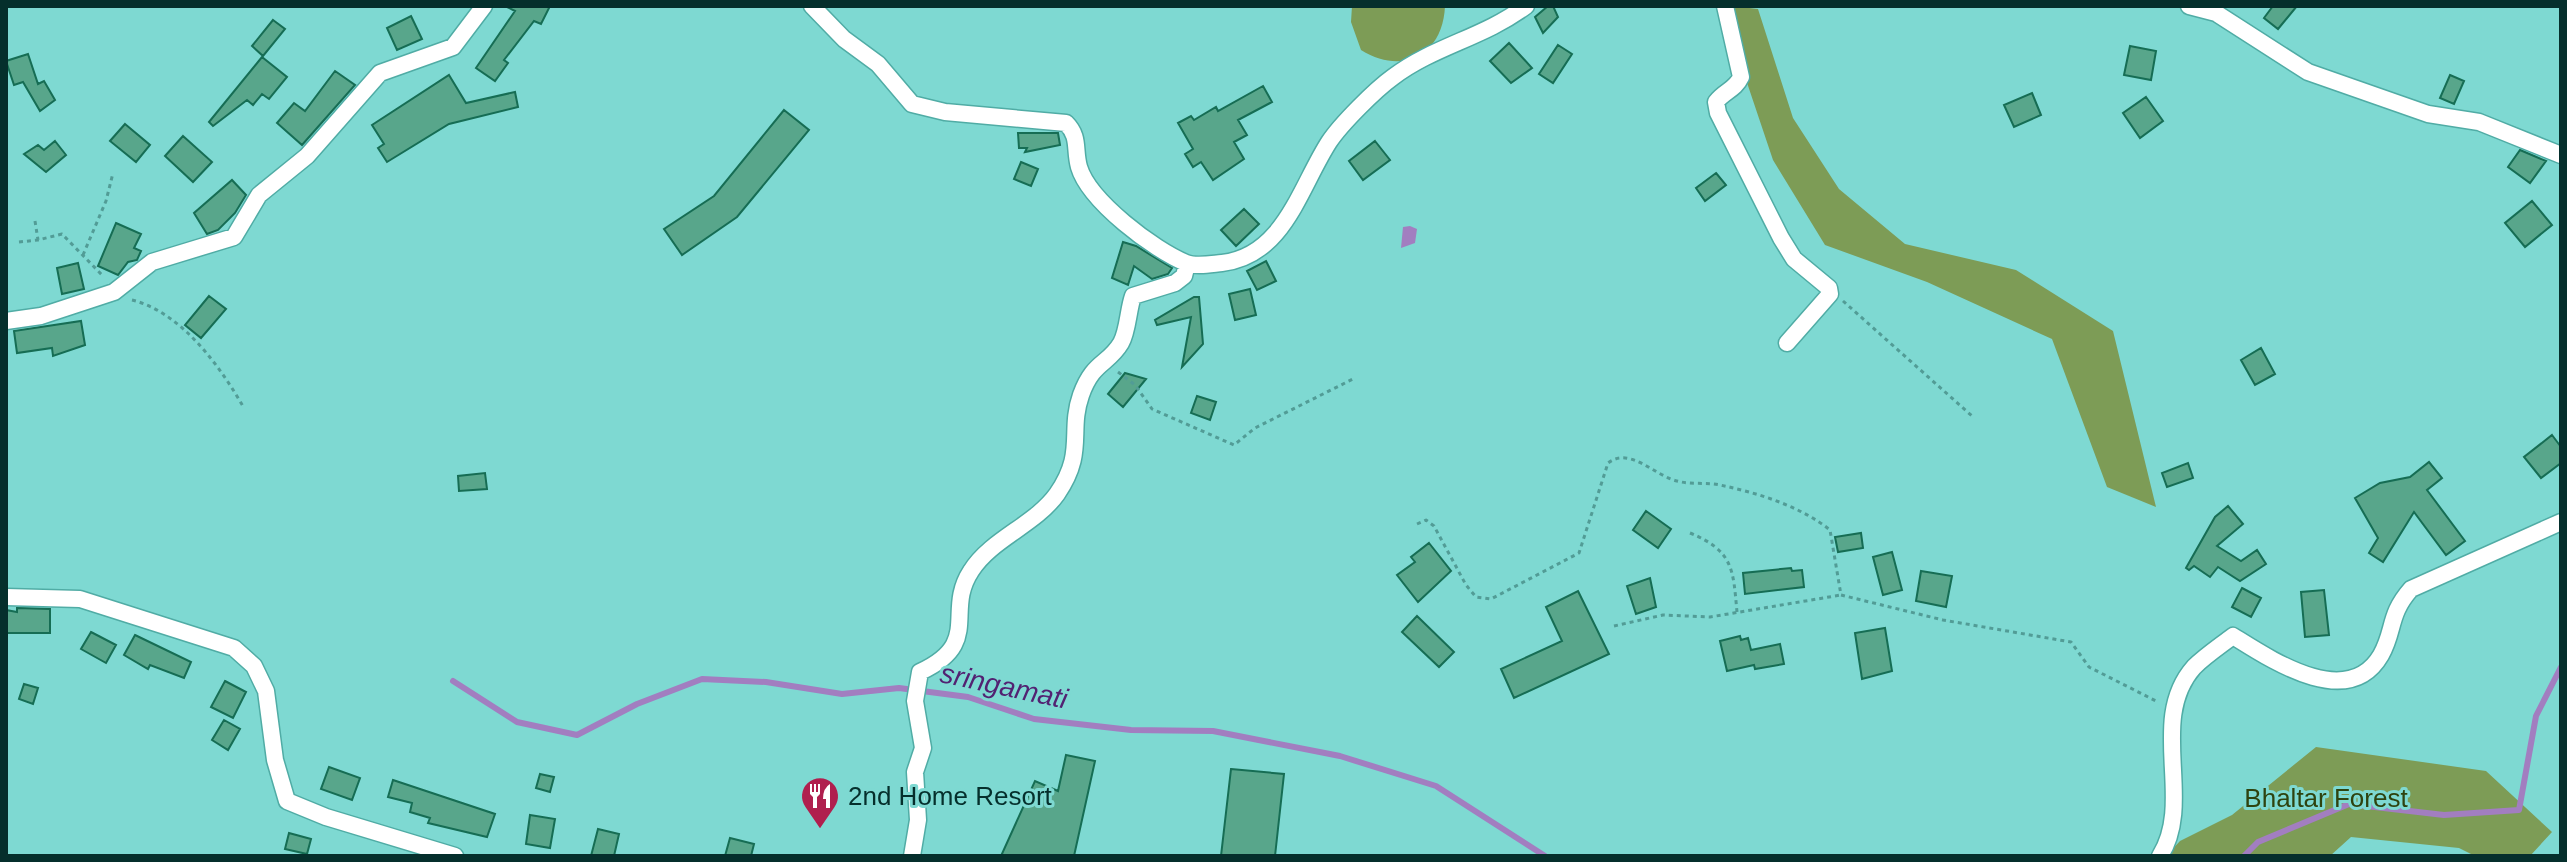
<svg xmlns="http://www.w3.org/2000/svg" width="2567" height="862" font-family="Helvetica,sans-serif">
<style>
.forest{fill:#7d9c56}
.water{fill:#a27ec0}
.lines{fill:none;stroke-linecap:round;stroke-linejoin:round}
.stream{stroke:#a27ec0;stroke-width:6}
.building{fill:#58a68b;stroke:#166d54;stroke-width:2}
.minor-casing{stroke:#50aca5;stroke-width:19}
.path{stroke:#529c96;stroke-width:3;stroke-dasharray:4 4;stroke-linecap:butt}
.minor{stroke:#fff;stroke-width:16}
.labels{text-anchor:middle;dominant-baseline:central;stroke-width:6;stroke-linejoin:round;paint-order:stroke}
.poi-label{font-size:26px;fill:#052f2c;stroke:#7ed9d2;text-anchor:start}
.park-label{font-size:26px;fill:#2e430f;stroke:#7ed9d2}
.water-label{font-size:28px;font-style:italic;fill:#522272;stroke:#7ed9d2}
</style>
<rect width="100%" height="100%" fill="#7ed9d2"/>
<!-- forest -->
<path class="forest" d="M1352 6H1445C1443 55 1403 76 1361 50L1351 22Z
M1732 6 1758 9 1793 118 1839 189 1905 244 2016 270 2113 331 2156 507 2107 487 2052 339 1927 282 1825 245 1773 160 1737 53Z
M2316 747 2486 771 2552 832 2530 856H2475L2459 848 2351 837 2330 856H2166L2180 841 2232 815Z"/>
<!-- water -->
<path class="water" d="M1410 226 1417 229 1415 243 1401 248 1403 227Z"/>
<g class="lines">
<!-- stream -->
<path class="stream" d="M453 681 517 722 577 735 637 704 702 679 766 682 842 694 899 688 968 697 1034 719 1131 730 1213 731 1340 756 1436 786 1545 856
M2244 856 2258 842 2349 804 2444 815 2519 810 2536 716 2561 667"/>
</g>
<!-- building -->
<path class="building" d="M505 6H550L541 24 534 21 504 60 508 63 495 81 476 68 515 11Z
M1548 6H1553L1558 17 1543 33 1535 17Z
M2273 6H2297L2278 29 2264 18Z
M411 16 422 39 397 50 387 28Z
M273 20 285 29 263 56 252 46Z
M1509 43 1532 68 1511 83 1490 61Z
M1558 45 1572 54 1553 83 1539 74Z
M2130 46 2156 51 2151 80 2124 75Z
M28 54 38 84 44 81 55 100 40 111 23 82 14 85 6 61Z
M262 57 287 77 269 99 262 94 253 105 247 100 213 126 209 122Z
M335 71 355 85 302 145 277 123 294 103 305 111Z
M449 75 466 103 515 92 518 107 449 124 387 162 378 148 384 144 372 125Z
M2450 75 2464 81 2454 104 2440 98Z
M1263 86 1272 102 1238 120 1247 135 1234 142 1244 159 1213 180 1201 162 1193 167 1185 154 1193 149 1178 123 1191 116 1194 120 1216 107 1218 111Z
M2032 93 2041 115 2014 127 2004 105Z
M2146 97 2163 121 2140 138 2123 113Z
M784 110 809 130 737 217 682 255 664 229 714 196Z
M125 124 150 145 136 162 110 141Z
M1018 133H1058L1060 145 1025 152 1027 148H1019Z
M183 136 212 162 193 182 165 156Z
M55 141 66 155 46 172 24 154 38 145 44 150Z
M1375 141 1390 160 1363 180 1349 161Z
M2520 150 2546 161 2530 183 2508 167Z
M1021 162 1038 169 1031 186 1014 179Z
M1716 173 1726 185 1705 201 1696 188Z
M232 180 246 195 235 213 218 230 207 234 194 213Z
M2532 201 2552 225 2525 247 2505 223Z
M1244 209 1259 224 1236 246 1221 230Z
M116 223 141 234 134 248 141 251 137 260 128 262 118 275 98 266Z
M1123 242 1136 246 1172 268 1168 274 1152 279 1134 266 1128 285 1112 278Z
M1266 261 1276 281 1257 290 1247 271Z
M78 263 84 289 62 294 57 268Z
M1250 289 1256 315 1235 320 1229 294Z
M209 296 226 309 201 338 185 325Z
M1194 297H1199L1203 344 1182 367 1191 317 1157 325 1155 320Z
M81 321 85 345 53 356 52 348 17 353 14 331Z
M2261 348 2275 374 2255 385 2241 360Z
M1125 373 1146 379 1123 407 1108 394Z
M1197 396 1216 402 1210 420 1191 413Z
M2552 435 2561 447V463L2541 478 2524 457Z
M2429 462 2442 478 2427 490 2465 541 2446 555 2414 512 2383 562 2369 553 2378 538 2355 498 2380 483 2410 477Z
M2188 463 2193 478 2167 487 2162 473Z
M485 473 487 489 459 491 458 476Z
M2228 506 2243 524 2217 546 2241 561 2257 550 2266 564 2240 581 2218 567 2210 577 2194 566 2189 570 2186 568 2215 517Z
M1646 511 1671 529 1658 548 1633 530Z
M1861 533 1863 548 1838 552 1835 537Z
M1429 543 1451 571 1418 602 1397 575 1415 562 1411 557Z
M1892 552 1902 590 1883 595 1873 557Z
M1791 568 1792 571 1802 570 1804 587 1745 594 1743 573Z
M1921 571 1952 576 1946 607 1916 601Z
M1650 578 1656 607 1636 614 1627 586Z
M2242 588 2261 598 2251 617 2232 607Z
M2324 590 2329 635 2305 637 2301 592Z
M1578 591 1609 654 1514 698 1501 669 1562 641 1546 607Z
M17 608 50 609V633H6V610L17 612Z
M1417 616 1454 652 1439 667 1402 632Z
M1885 628 1892 671 1862 679 1855 633Z
M91 632 116 645 106 663 81 649Z
M135 635 191 662 184 678 150 665 148 669 124 655Z
M1740 636 1741 640 1748 638 1751 650 1780 644 1784 664 1755 669 1754 665 1727 671 1720 641Z
M225 681 246 692 233 718 211 707Z
M24 684 38 688 33 704 19 699Z
M224 720 240 729 228 750 212 740Z
M1066 755 1095 761 1074 856H1001L1035 781 1058 791Z
M329 767 360 778 352 800 321 789Z
M1231 769 1284 774 1275 856H1221Z
M540 774 554 777 550 792 536 788Z
M393 780 495 814 487 837 428 823 430 818 410 812 412 803 388 797Z
M530 815 555 819 550 848 526 844Z
M598 829 619 834 614 856H591Z
M289 833 311 839 307 854 285 849Z
M730 838 754 844 751 856H725Z"/>
<g class="lines">
<defs>
<path id="minor" d="M812 6 844 39 878 64 912 104 945 112 1066 123C1080 137 1074 149 1079 167 1089 201 1154 250 1186 263 1196 267 1211 264 1222 263 1284 256 1300 187 1329 142 1341 124 1375 90 1393 77 1434 46 1483 38 1526 6
M1725 6 1741 77C1735 90 1724 91 1716 102L1718 113 1781 238 1794 259 1829 288 1830 294 1787 343
M2189 6 2216 13 2308 72 2428 114 2479 122 2561 155
M6 321 41 316 114 292 152 262 234 237 259 195 307 156 380 73 453 47 484 6
M6 597 80 599 234 648 254 666 266 691 275 760 287 801 326 817 455 856
M912 856 918 820 915 772 923 748 915 701 920 672C983 643 944 612 971 571 991 539 1035 525 1057 494 1086 452 1068 432 1081 395 1093 361 1108 365 1121 343 1128 331 1128 310 1133 296L1175 283 1184 276 1187 264
M2160 856C2195 801 2147 720 2194 667 2205 656 2220 646 2233 636 2270 659 2348 712 2381 655 2395 630 2388 615 2411 589L2561 522"/>
</defs>
<!-- minor casing -->
<use href="#minor" class="minor-casing"/>
<!-- path -->
<path class="path" d="M35 221 38 240 62 234 103 276
M19 242 38 240
M83 255 106 201 113 173
M132 300C181 312 220 366 244 408
M1843 301 1972 416
M1118 372 1135 385 1152 409 1234 445 1255 428 1353 379
M1417 524 1426 520 1434 526 1466 585 1476 597 1491 599 1579 553 1608 463C1630 446 1655 476 1677 481 1691 485 1706 482 1720 485 1758 493 1800 506 1830 530L1841 595 1943 620 2071 642 2089 667 2158 702
M1690 533C1734 551 1733 570 1737 612
M1614 626 1663 615 1710 617 1841 595"/>
<!-- minor -->
<use href="#minor" class="minor"/>
</g>
<!-- icons -->
<defs>
<symbol id="restaurant-pin" viewBox="-11 -11 22 30"><path d="M0 17L-7.5 6A9.5 9.5 0 1 1 7.5 6Z" fill="#b01f4e" stroke="#7ed9d2"/><path d="M-5-6h1v4h1v-4h1v4h1v-4h1v5L-1.5 .5V6h-2V.5L-5-1ZM5-6V6H3V1.5H1.5Q1.5-4 5-6Z" fill="#fff"/></symbol>
</defs>
<g fill-rule="evenodd">
<use href="#restaurant-pin" x="798" y="774" width="44" height="60"/>
</g>
<g class="labels">
<!-- poi labels -->
<g class="poi-label">
<text x="848" y="796">2nd Home Resort</text>
</g>
<!-- park labels -->
<g class="park-label">
<text x="2326" y="798">Bhaltar Forest</text>
</g>
<!-- water labels -->
<g class="water-label">
<text transform="translate(1004 686) rotate(12)">sringamati</text>
</g>
</g>
<!-- border -->
<rect width="2567" height="862" fill="none" stroke="#052f2c" stroke-width="16"/>
</svg>
